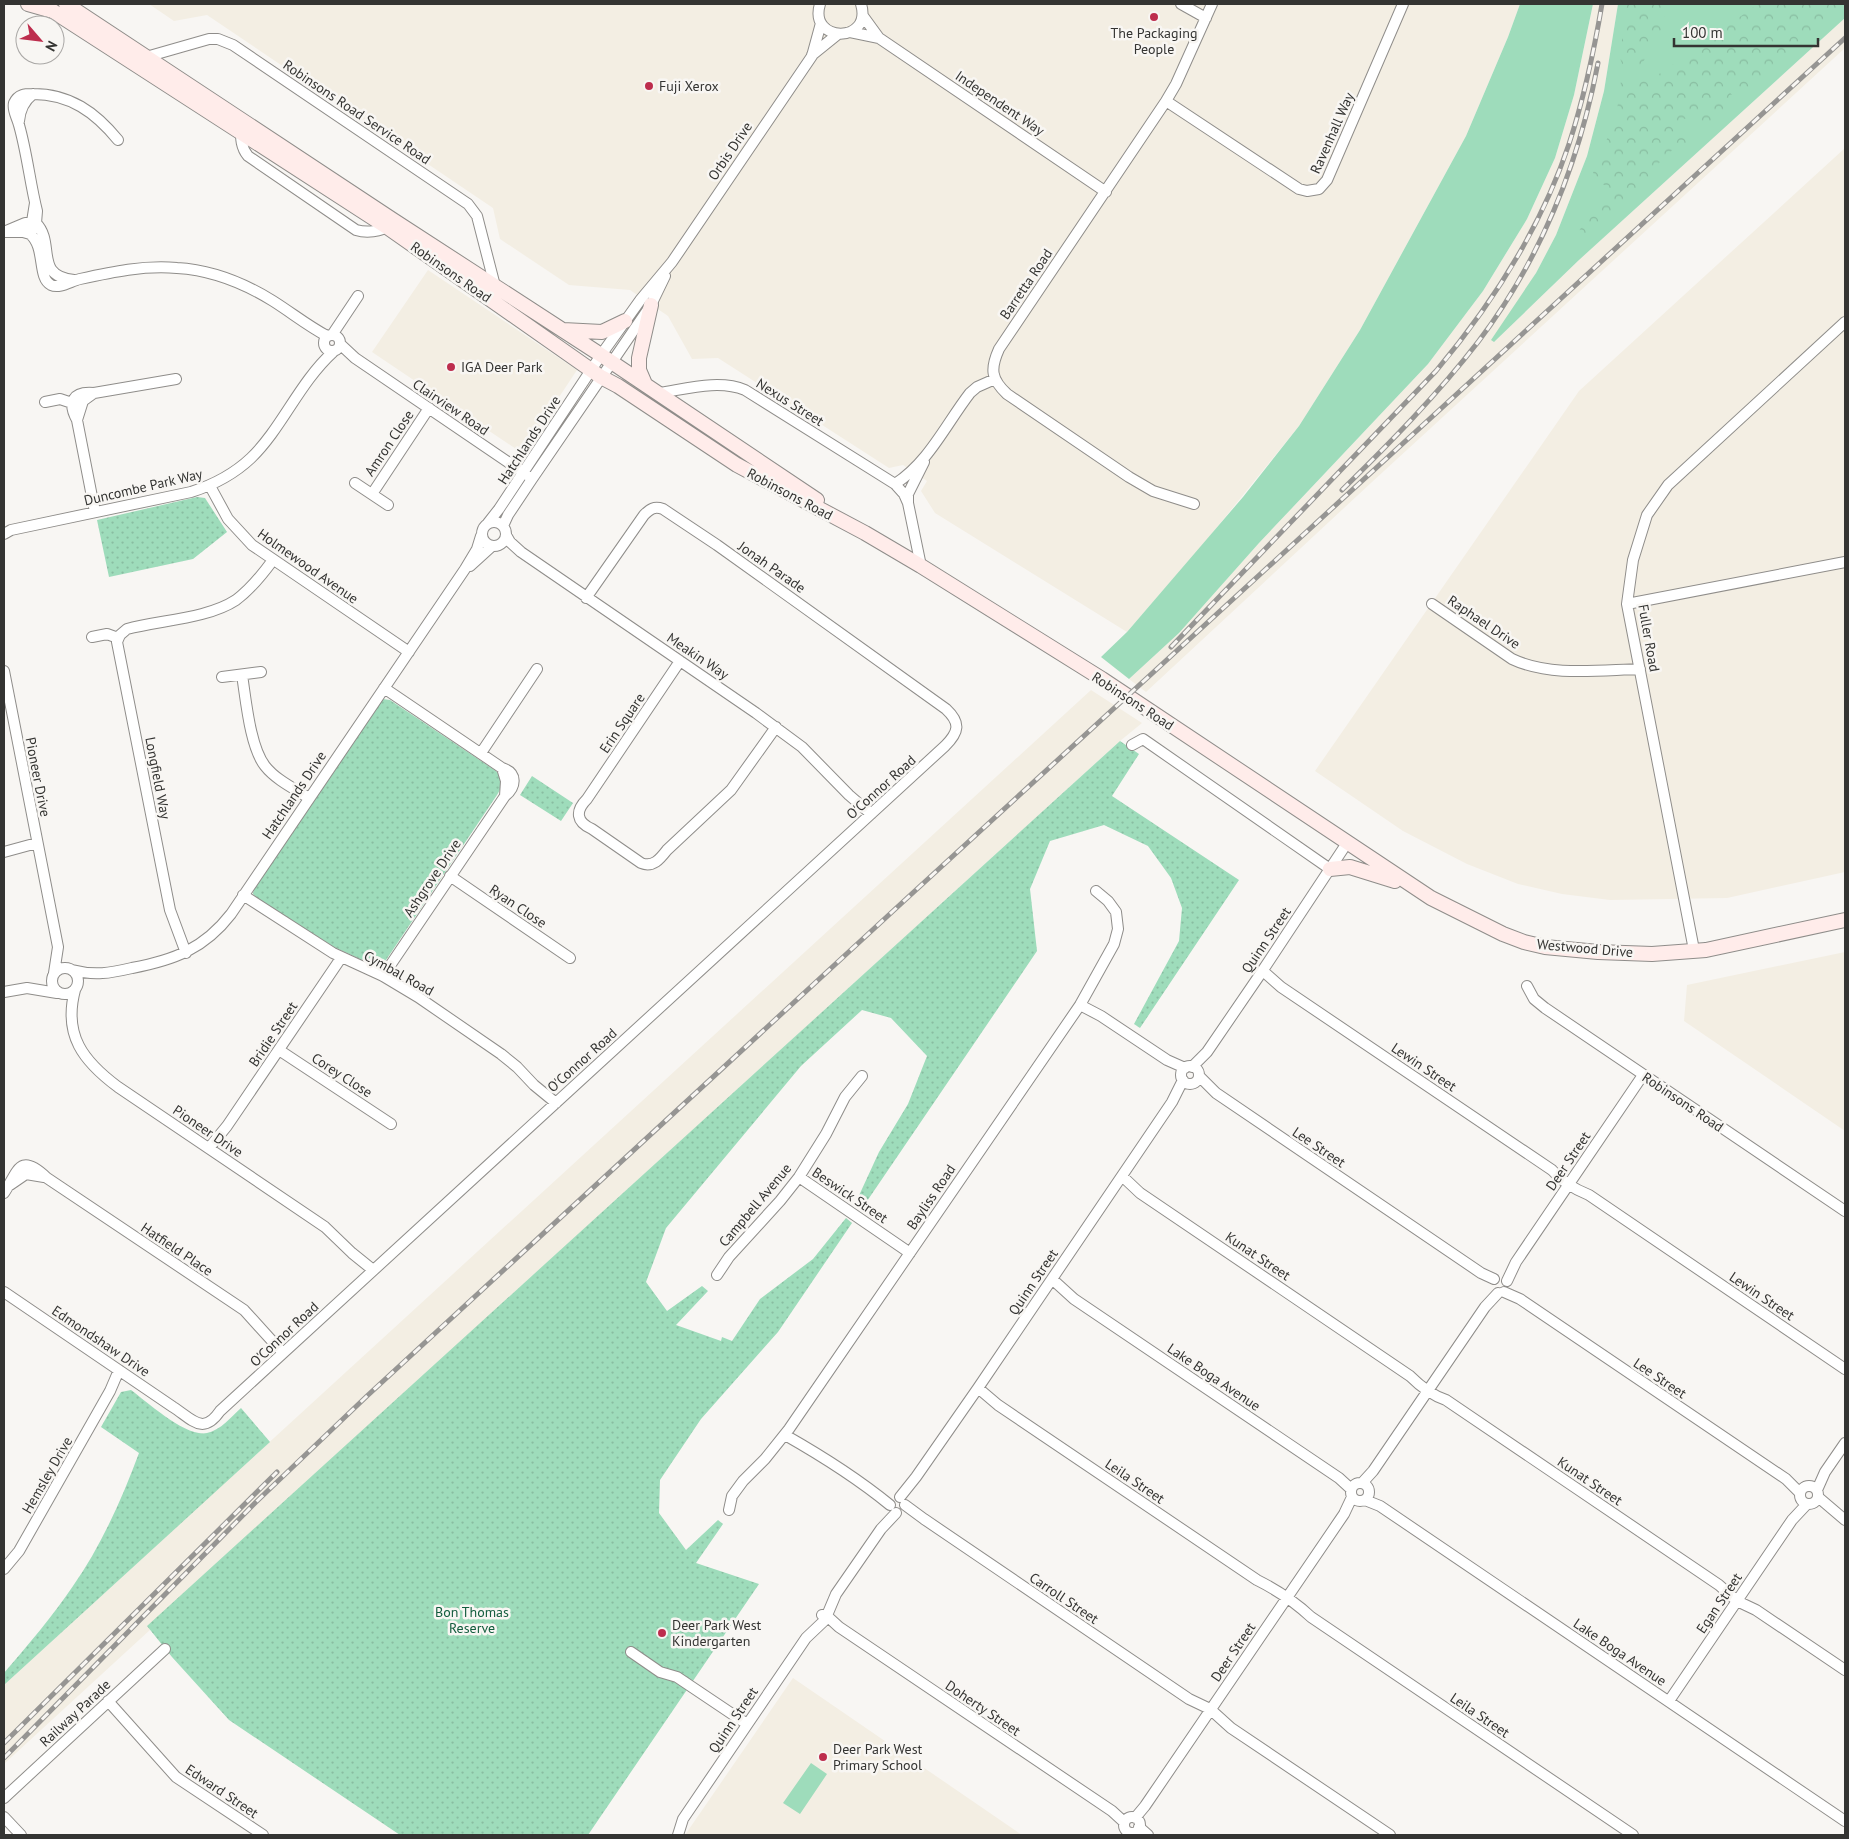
<svg xmlns="http://www.w3.org/2000/svg" width="1849" height="1839" font-family="'PT Sans',sans-serif">
<style>
.built{fill:#f3eee3}
.green{fill:#9edcbb}
.forest{fill:url(#forest-crowns)}
.park{fill:url(#park-dots)}
.lines{fill:none;stroke-linecap:round;stroke-linejoin:round}
.street-casing{stroke:#8f8d8a;stroke-width:12}
.secondary-casing{stroke:#8f8d8a;stroke-width:16}
.street{stroke:#fff;stroke-width:10}
.secondary{stroke:#ffecea;stroke-width:14}
.rail-casing{stroke:#969593;stroke-width:5}
.rail{stroke:#f8f6f3;stroke-width:3;stroke-dasharray:9;stroke-linecap:butt}
.poi-dot{fill:#bd2d4d;stroke:#f8f6f3;stroke-width:2}
.labels{text-anchor:middle;dominant-baseline:central;stroke-width:5;stroke-linejoin:round;paint-order:stroke}
.poi-label{font-size:14px;fill:#343432;stroke:#f8f6f3;text-anchor:start}
.street-label{font-size:14px;fill:#343432;stroke:#f8f6f3}
.park-label{font-size:14px;fill:#135d3e;stroke:#f8f6f3}
</style>
<defs>
<pattern id="forest-crowns" width="20" height="18" patternUnits="userSpaceOnUse" patternTransform="scale(1.25)"><rect width="20" height="18" fill="#9edcbb"/><path d="M2 6a3 3 0 1 1 6 0M12 15a3 3 0 1 1 6 0" fill="none" stroke="#89bda1"/></pattern>
<pattern id="park-dots" width="8" height="8" patternUnits="userSpaceOnUse" patternTransform="scale(1.25)"><rect width="8" height="8" fill="#9edcbb"/><path d="M2 2h.1M6 6h.1" fill="none" stroke="#89bda1" stroke-width="1.8" stroke-linecap="round"/></pattern>
</defs>
<rect width="100%" height="100%" fill="#f8f6f3"/>
<!-- built -->
<path class="built" d="M149 4H1520L1508 37 1466 136 1360 330 1299 426 1205 542 1127 632 935 513 921 491 927 481 903 465 889 468 718 358 692 359 668 316 630 290 569 285 500 239 493 208 207 15 174 21Z
M1593 4H1618L1604 91 1587 156 1556 235 1536 273 1494 342 1579 260 1845 18V48L1372 482 1146 692 1129 679 1179 633 1259 543 1428 364 1483 291 1527 219 1555 158 1574 95Z
M1845 148V872L1727 898 1610 900 1562 894 1518 884 1467 864 1403 831 1315 771 1579 391Z
M428 270 577 370 522 453 372 352Z
M1091 690 1142 723 1120 741 148 1626 151 1629 4 1764V1685Z
M1845 952V1131L1684 1021 1687 985Z
M793 1678 1022 1835H685Z"/>
<!-- green -->
<path class="green" d="M1520 4H1593L1574 95 1555 158 1527 219 1483 291 1428 364 1259 543 1179 633 1129 679 1101 657 1127 632 1243 497 1299 426 1360 330 1466 136 1508 37Z
M1618 4H1845V18L1579 260 1494 342 1491 340 1536 273 1556 235 1587 156 1604 91Z
M811 1763 827 1774 800 1814 783 1803Z"/>
<!-- forest -->
<path class="forest" d="M1626 4H1671L1662 21V28L1642 64 1631 69 1622 64 1620 58Z
M1758 4H1839L1828 17 1776 66C1764 69 1757 81 1751 92L1727 81 1723 85 1734 97V106C1723 112 1717 124 1705 130 1697 127 1694 117 1683 119L1680 124 1693 138 1689 146 1683 148 1679 143C1674 150 1668 153 1662 159 1657 165 1655 173 1651 180 1643 190 1594 235 1583 238L1579 231C1587 217 1600 209 1608 194L1606 186 1596 180 1593 173 1616 117 1621 81C1632 78 1642 84 1652 79Z"/>
<!-- park -->
<path class="park" d="M197 497 205 498 227 532 193 559 109 577 97 520Z
M383 699 390 700 496 771C503 779 503 786 497 795L386 960 381 964 375 966 334 947 257 898 253 894 254 888Z
M1120 741 1139 754 1112 796 1239 880 1140 1028 1134 1024 1179 941 1182 908 1171 878 1148 846 1104 825 1050 841 1030 889 1037 951 863 1207 856 1202 879 1152 908 1104 927 1056 891 1018 862 1010 801 1066 666 1228 646 1282 667 1311 702 1286 708 1291 676 1325 721 1341 722 1337 732 1341 760 1299 813 1259 846 1218 852 1223 778 1332 701 1419 660 1480 659 1513 686 1550 718 1520 723 1524 696 1563 759 1584 588 1835H400L229 1720 172 1657 147 1626Z
M532 776 573 803 561 821 520 795Z
M131 1390C147 1402 187 1438 207 1433 221 1430 231 1417 241 1408L270 1442 4 1685V1673C28 1645 52 1617 73 1586 101 1546 122 1499 139 1453L101 1427 121 1392Z"/>
<g class="lines">
<defs>
<path id="street" d="M820 4C808 43 873 44 861 4
M1181 4 1206 18
M863 16 879 38 1106 192
M850 32 879 38
M812 55 838 34
M146 57 209 39H218L233 45 468 204 477 216 495 286
M1166 101 1299 189 1307 191 1319 189 1327 180 1403 4
M19 121C20 109 24 101 33 94
M243 128C239 137 242 149 248 156L356 230C366 233 381 232 389 225
M35 203 30 234C46 247 37 278 51 285 60 289 71 281 80 279 112 272 144 265 177 268 212 270 244 283 273 301 292 313 308 326 327 336
M4 232H23L30 234 36 223H25L6 231
M74 280C33 276 56 243 36 223L37 211C30 183 27 153 19 125 17 117 12 110 14 103 18 94 25 94 33 94 70 94 95 112 118 140
M324 343a8 8 0 1 1 16 0a8 8 0 1 1-16 0Z
M332 335 358 296
M340 344 355 358 527 475
M659 393C686 389 719 379 745 390L895 484 904 494 908 503 921 566
M45 402 60 399 72 403
M77 420 83 401 94 393
M355 483 388 505
M895 484C929 462 946 424 970 393L977 387 995 379
M210 486 228 519 252 545 409 652
M372 494 429 408
M908 502V494L924 462
M1194 504 1153 491 1129 477 1007 394C991 379 990 369 999 349L1166 101 1176 84 1212 4
M95 512 77 420C67 402 73 391 94 393L176 379
M482 534a12 12 0 1 1 24 0a12 12 0 1 1-24 0Z
M488 523 499 509 601 355 641 299 672 262 812 56 821 23
M503 526 508 515 532 479 651 305 665 276
M4 534 11 530 191 492C213 485 233 475 251 458 282 428 299 383 333 352
M506 535 510 542 521 552 756 713 802 747 849 795 871 814
M470 566 492 546
M1432 604 1512 659C1550 677 1599 670 1640 669
M1627 604 1845 562
M92 637 107 634 118 638
M680 661 587 799C575 811 576 822 592 829L641 863C653 868 660 859 667 850L731 790 776 727
M4 671 58 947 54 973
M242 675C246 700 250 747 265 766 276 780 295 789 309 798
M222 677 261 672
M1132 745 1143 739 1330 869
M481 753 537 669
M502 768 506 781 505 796
M4 852 37 843
M450 876 570 958
M243 895 333 953 383 976 418 997 501 1054 517 1067 534 1085 556 1103
M1694 950 1627 604 1633 560 1647 515 1668 485 1845 322
M186 953 170 910 117 642 120 635 127 629C160 620 207 619 236 600 251 589 262 575 273 560
M52 981a13 13 0 1 1 26 0a13 13 0 1 1-26 0Z
M72 970C95 976 110 973 132 968 174 960 204 949 231 914L465 569 477 549 481 536
M1263 971 1281 987 1552 1170C1562 1182 1574 1189 1589 1195L1845 1369
M383 976 505 796C516 787 518 773 502 768L384 688
M1527 986 1534 999 1545 1008 1845 1211
M75 990C63 1035 83 1061 118 1087L325 1227 352 1253 373 1270
M4 992 27 988 57 993
M1080 1005 1101 1016 1167 1060 1185 1068
M279 1050 391 1124
M1181 1075a9 9 0 1 1 18 0a9 9 0 1 1-18 0Z
M1192 1067 1207 1052 1259 976 1347 843
M1199 1076 1216 1093 1481 1273 1494 1279
M209 1148 227 1126 341 958
M1122 1176 1140 1193 1410 1376C1421 1387 1431 1395 1446 1400L1719 1585 1737 1601 1756 1610 1845 1670
M799 1177 910 1253
M10 1185 26 1174 44 1177
M4 1193C18 1172 19 1151 47 1178L244 1310 283 1353
M717 1275 729 1257 780 1201 799 1177 826 1134 845 1097 862 1076
M1052 1279 1074 1299 1339 1478 1351 1489
M1507 1281 1516 1262 1643 1075
M4 1292 173 1407C192 1419 203 1436 220 1411L945 746C959 732 961 723 946 709L717 545 663 509C654 506 650 509 644 515L586 598
M1504 1292 1520 1299 1786 1479 1800 1493
M978 1388 998 1405 1257 1580C1277 1590 1294 1601 1311 1617L1633 1835
M785 1435C822 1456 857 1478 890 1505
M1351 1492a9 9 0 1 1 18 0a9 9 0 1 1-18 0Z
M1362 1483 1373 1471 1485 1307 1498 1293
M1800 1495a9 9 0 1 1 18 0a9 9 0 1 1-18 0Z
M1817 1490 1825 1472 1845 1443
M900 1497 916 1477 978 1388 1172 1102 1183 1080
M1818 1497 1845 1520
M1365 1500 1380 1506 1845 1821
M905 1505 924 1519 1189 1699 1210 1709 1231 1728 1390 1835
M729 1510 732 1496 743 1481 765 1459 789 1429 1080 1005 1114 944 1118 929 1116 912 1108 901 1096 891
M4 1569 19 1551 110 1391 119 1370
M822 1615 827 1616 839 1627 1112 1811 1124 1822
M631 1652 660 1672 677 1677 747 1724
M108 1701 176 1777 263 1835
M1669 1701 1792 1520 1807 1504
M4 1798 165 1649
M4 1817 21 1835
M1124 1825a8 8 0 1 1 16 0a8 8 0 1 1-16 0Z
M1135 1818 1145 1806 1344 1514 1352 1497
M1139 1827 1148 1835
M678 1835 683 1819 806 1638 825 1620 836 1594 881 1529 896 1513"/>
<path id="secondary" d="M28 4 49 10
M42 4 387 227 601 377 618 386 737 465 865 533 921 566 1102 679 1431 898 1503 934 1524 942 1545 947 1598 952 1652 954 1706 950 1845 920
M66 4 393 220 601 355 817 500
M563 330 602 332 625 321
M645 384 639 370V358L651 305
M1330 869 1350 867 1395 881"/>
</defs>
<!-- street casing -->
<use href="#street" class="street-casing"/>
<!-- secondary casing -->
<use href="#secondary" class="secondary-casing"/>
<!-- street -->
<use href="#street" class="street"/>
<!-- secondary -->
<use href="#secondary" class="secondary"/>
<defs>
<path id="rail" d="M1342 490C1390 443 1437 395 1478 342 1540 260 1579 163 1598 63
M1171 647 1436 371C1493 303 1541 228 1569 144 1584 98 1594 51 1602 4
M4 1743 277 1472
M4 1758 256 1502 367 1396 905 900 1845 38"/>
</defs>
<!-- rail casing -->
<use href="#rail" class="rail-casing"/>
<!-- rail -->
<use href="#rail" class="rail"/>
</g>
<!-- markers -->
<g class="poi-dot">
<circle cx="1154" cy="17" r="5"/>
<circle cx="649" cy="86" r="5"/>
<circle cx="451" cy="367" r="5"/>
<circle cx="662" cy="1633" r="5"/>
<circle cx="823" cy="1757" r="5"/>
</g>
<g class="labels">
<!-- poi labels -->
<g class="poi-label">
<text x="1154" y="33" text-anchor="middle">The Packaging<tspan x="1154" dy="16">People</tspan></text>
<text x="659" y="86">Fuji Xerox</text>
<text x="461" y="367">IGA Deer Park</text>
<text x="672" y="1625">Deer Park West<tspan x="672" dy="16">Kindergarten</tspan></text>
<text x="833" y="1749">Deer Park West<tspan x="833" dy="16">Primary School</tspan></text>
</g>
<!-- street labels -->
<g class="street-label">
<text transform="translate(1000 103) rotate(34)">Independent Way</text>
<text transform="translate(357 112) rotate(34)">Robinsons Road Service Road</text>
<text transform="translate(1332 133) rotate(-66)">Ravenhall Way</text>
<text transform="translate(730 151) rotate(-56)">Orbis Drive</text>
<text transform="translate(451 272) rotate(35)">Robinsons Road</text>
<text transform="translate(1026 284) rotate(-56)">Barretta Road</text>
<text transform="translate(790 402) rotate(32)">Nexus Street</text>
<text transform="translate(451 407) rotate(34)">Clairview Road</text>
<text transform="translate(529 440) rotate(-57)">Hatchlands Drive</text>
<text transform="translate(389 443) rotate(-56)">Amron Close</text>
<text transform="translate(143 487) rotate(-13)">Duncombe Park Way</text>
<text transform="translate(790 494) rotate(28)">Robinsons Road</text>
<text transform="translate(308 566) rotate(35)">Holmewood Avenue</text>
<text transform="translate(772 567) rotate(35)">Jonah Parade</text>
<text transform="translate(1484 622) rotate(34)">Raphael Drive</text>
<text transform="translate(1649 638) rotate(80)">Fuller Road</text>
<text transform="translate(698 656) rotate(34)">Meakin Way</text>
<text transform="translate(1133 701) rotate(33)">Robinsons Road</text>
<text transform="translate(622 723) rotate(-56)">Erin Square</text>
<text transform="translate(38 777) rotate(79)">Pioneer Drive</text>
<text transform="translate(158 778) rotate(79)">Longfield Way</text>
<text transform="translate(881 787) rotate(-42)">O'Connor Road</text>
<text transform="translate(294 795) rotate(-56)">Hatchlands Drive</text>
<text transform="translate(432 878) rotate(-56)">Ashgrove Drive</text>
<text transform="translate(518 906) rotate(34)">Ryan Close</text>
<text transform="translate(1266 940) rotate(-56)">Quinn Street</text>
<text transform="translate(1585 948) rotate(5)">Westwood Drive</text>
<text transform="translate(399 973) rotate(29)">Cymbal Road</text>
<text transform="translate(273 1034) rotate(-56)">Bridie Street</text>
<text transform="translate(582 1060) rotate(-42)">O'Connor Road</text>
<text transform="translate(1424 1067) rotate(34)">Lewin Street</text>
<text transform="translate(342 1075) rotate(33)">Corey Close</text>
<text transform="translate(1683 1102) rotate(34)">Robinsons Road</text>
<text transform="translate(208 1131) rotate(34)">Pioneer Drive</text>
<text transform="translate(1319 1147) rotate(34)">Lee Street</text>
<text transform="translate(1568 1161) rotate(-56)">Deer Street</text>
<text transform="translate(850 1195) rotate(34)">Beswick Street</text>
<text transform="translate(931 1197) rotate(-56)">Bayliss Road</text>
<text transform="translate(755 1205) rotate(-50)">Campbell Avenue</text>
<text transform="translate(177 1249) rotate(34)">Hatfield Place</text>
<text transform="translate(1258 1256) rotate(34)">Kunat Street</text>
<text transform="translate(1033 1282) rotate(-56)">Quinn Street</text>
<text transform="translate(1762 1296) rotate(34)">Lewin Street</text>
<text transform="translate(284 1334) rotate(-43)">O'Connor Road</text>
<text transform="translate(101 1341) rotate(34)">Edmondshaw Drive</text>
<text transform="translate(1214 1377) rotate(34)">Lake Boga Avenue</text>
<text transform="translate(1660 1378) rotate(34)">Lee Street</text>
<text transform="translate(47 1475) rotate(-60)">Hemsley Drive</text>
<text transform="translate(1135 1481) rotate(34)">Leila Street</text>
<text transform="translate(1590 1481) rotate(34)">Kunat Street</text>
<text transform="translate(1064 1598) rotate(34)">Carroll Street</text>
<text transform="translate(1719 1603) rotate(-56)">Egan Street</text>
<text transform="translate(1233 1652) rotate(-56)">Deer Street</text>
<text transform="translate(1620 1652) rotate(34)">Lake Boga Avenue</text>
<text transform="translate(983 1708) rotate(34)">Doherty Street</text>
<text transform="translate(75 1713) rotate(-43)">Railway Parade</text>
<text transform="translate(1480 1715) rotate(34)">Leila Street</text>
<text transform="translate(733 1720) rotate(-56)">Quinn Street</text>
<text transform="translate(222 1791) rotate(34)">Edward Street</text>
</g>
<!-- park labels -->
<g class="park-label">
<text x="472" y="1612">Bon Thomas<tspan x="472" dy="16">Reserve</tspan></text>
</g>
</g>
<!-- border -->
<rect width="1849" height="1839" fill="none" stroke="#343432" stroke-width="10"/>
<!-- north arrow -->
<g transform="translate(40 40) rotate(118)"><circle r="24" fill="#f8f6f3" stroke="#aaa8a6"/>
<path d="M0-4L9 19L0 12L-9 19Z" fill="#bd2d4d"/>
<text y="-8" font-size="14" font-weight="bold" text-anchor="middle" fill="#343432">N</text>
</g>
<!-- scale -->
<path d="M1674 38v8h144v-8" fill="none" stroke="#343432" stroke-width="2.5"/>
<text x="1682" y="38" font-size="15" fill="#343432" stroke="#f8f6f3" stroke-width="4" paint-order="stroke">100 m</text>
</svg>
